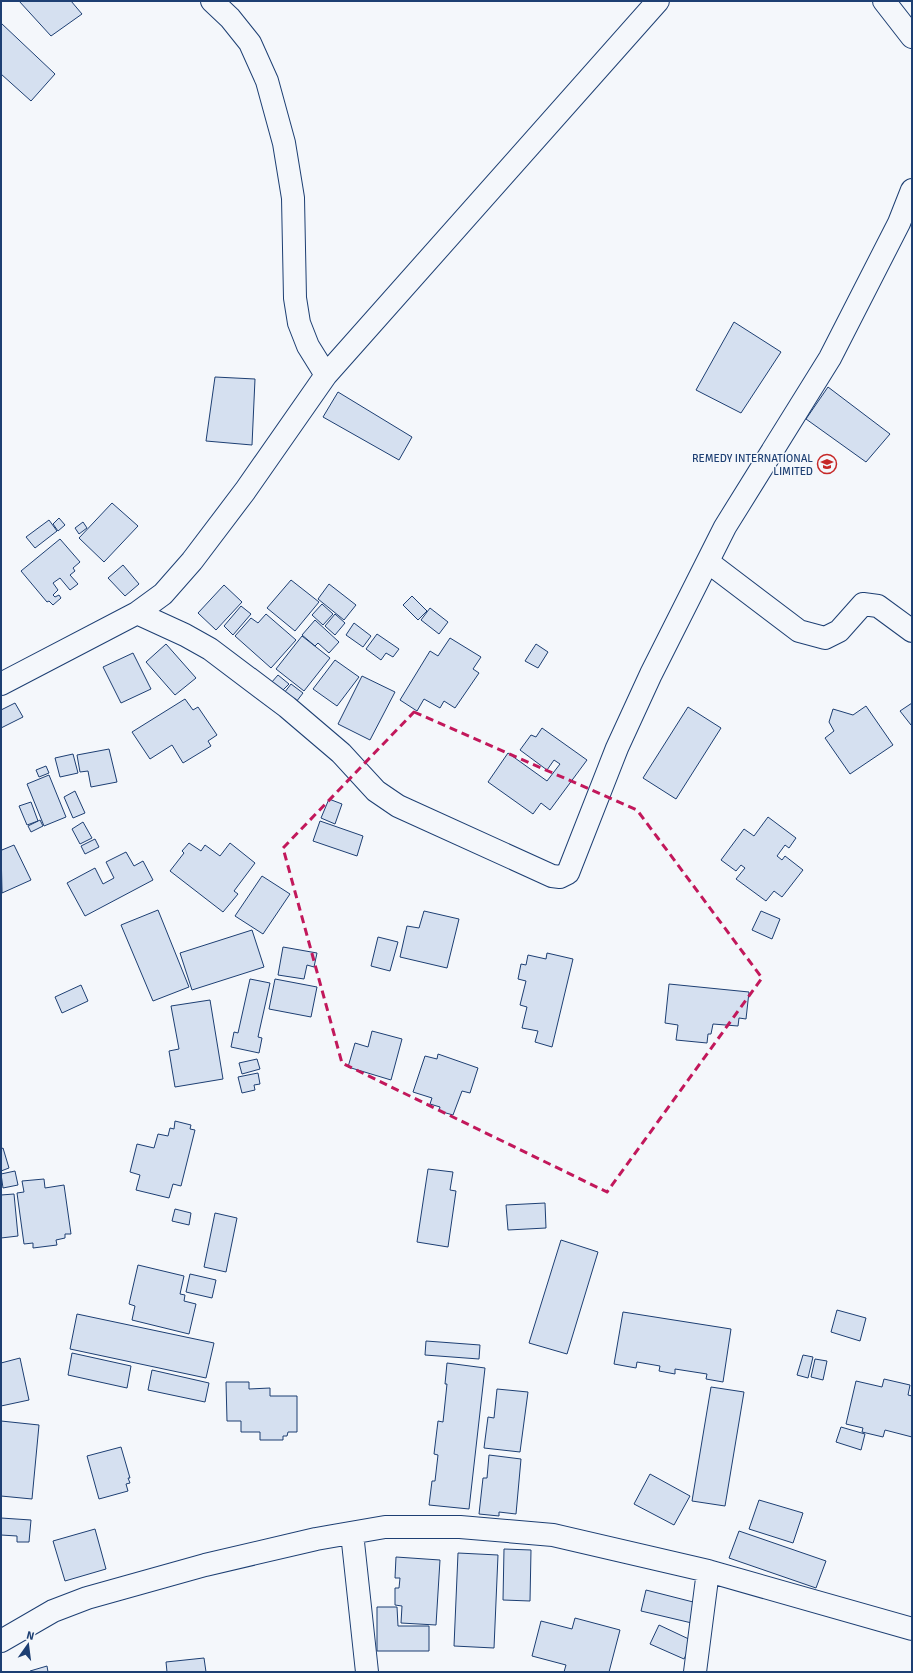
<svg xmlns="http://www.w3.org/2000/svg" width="913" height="1673" font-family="Signika,sans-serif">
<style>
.building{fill:#d5e0f0;stroke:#1d3f73}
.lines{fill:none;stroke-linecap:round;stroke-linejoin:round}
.minor-casing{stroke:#1d3f73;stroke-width:24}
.minor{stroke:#f4f7fb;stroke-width:22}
.marked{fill:none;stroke:#c2185b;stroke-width:3;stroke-dasharray:8 5;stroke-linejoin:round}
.labels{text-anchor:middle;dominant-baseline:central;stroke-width:3;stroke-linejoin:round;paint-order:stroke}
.poi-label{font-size:11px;fill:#1d3f73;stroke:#f4f7fb;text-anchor:end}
</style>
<rect width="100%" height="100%" fill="#f4f7fb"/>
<!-- building -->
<path class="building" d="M19 1H71L82 14 51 36Z
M1 23 55 74 31 101 1 74Z
M734 322 781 352 741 413 696 390Z
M215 377 255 379 252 445 206 441Z
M828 387 890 434 866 462 806 419Z
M338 392 412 437 399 460 323 417Z
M112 503 138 526 104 562 79 538Z
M59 518 65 525 58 531 53 524Z
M49 520 57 531 35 548 26 537Z
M83 522 87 528 79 534 75 528Z
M60 539 80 562 73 568 75 571 70 575 78 584 70 590 60 578 53 583 58 590 53 595 55 597 59 595 61 598 53 605 49 601 47 602 21 571Z
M123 565 139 584 125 596 108 578Z
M291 580 319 602 295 631 267 608Z
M329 584 356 605 344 620 318 599Z
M224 585 242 602 216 630 198 613Z
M412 596 427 611 418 620 403 605Z
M322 604 333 614 323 625 312 615Z
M241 606 251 614 233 635 224 626Z
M430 608 448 622 439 634 421 620Z
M266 614 296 640 271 668 235 636 251 618 258 623Z
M335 614 345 623 335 635 325 626Z
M315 620 339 642 329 653 318 643 315 646 302 635Z
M354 623 371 636 363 647 346 635Z
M377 634 399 649 393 657 386 653 381 660 366 649Z
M302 636 330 658 304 691 276 669Z
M450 638 481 657 473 669 479 673 455 708 444 701 440 708 424 699 417 711 400 700 430 651 438 656Z
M166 644 196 678 175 695 146 662Z
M536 644 548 652 538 668 525 661Z
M133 653 151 689 121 703 103 667Z
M335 660 359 677 337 706 313 689Z
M278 675 289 684 281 692 271 683Z
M362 676 395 692 370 740 338 724Z
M291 684 303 693 293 706 281 697Z
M185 699 193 710 198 707 217 735 208 741 211 746 183 763 172 745 150 759 132 732Z
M15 703 23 717 1 728V710Z
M912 703V725H911L900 711Z
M866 706 893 745 850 774 825 738 834 731 829 722 833 709 853 715Z
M688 707 721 728 676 799 643 778Z
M542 728 587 760 550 810 541 803 533 814 488 782 508 753 547 781 560 764 554 760 547 770 520 750 531 735 536 737Z
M109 749 117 782 91 787 88 771 80 772 77 755Z
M73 754 78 773 60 777 55 758Z
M46 766 49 773 39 777 36 770Z
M49 775 66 817 44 826 27 784Z
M75 791 85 813 73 818 64 797Z
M329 799 342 804 335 824 321 818Z
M31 802 38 821 27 825 19 806Z
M768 817 796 838 789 848 785 845 777 856 782 860 785 856 803 870 782 897 774 891 766 901 736 879 745 868 741 865 736 871 721 860 744 829 754 836Z
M40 820 43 826 31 832 28 826Z
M320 821 363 836 357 856 313 841Z
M83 822 92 838 80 844 72 829Z
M95 839 99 847 85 854 81 846Z
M189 843 201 851 205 845 220 856 230 843 255 863 234 891 238 894 223 912 170 871 184 853 182 851Z
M14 845 31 880 2 893 1 847 2 850Z
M126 852 134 866 143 861 153 880 85 916 67 883 95 868 103 884 114 878 106 862Z
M262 876 290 894 263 934 235 916Z
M158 910 189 987 153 1001 121 925Z
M424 911 459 919 447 968 400 957 407 926 419 928Z
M761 911 780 919 772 939 752 930Z
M252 930 264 967 192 990 180 953Z
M378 937 398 942 390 971 371 966Z
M283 947 317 953 314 967 307 965 304 979 278 975Z
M547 953 573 959 552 1047 535 1042 538 1031 522 1028 527 1007 520 1005 526 981 518 979 521 964 526 965 528 955 546 959Z
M250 979 270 983 258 1037 262 1038 259 1053 231 1047 234 1032 238 1033Z
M275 979 317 987 311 1017 269 1009Z
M669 984 749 992 746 1019 739 1018 738 1026 713 1024 711 1034H708L707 1043 676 1040 678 1025 665 1023Z
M81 985 88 1001 62 1013 55 997Z
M210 1000 223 1079 175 1087 169 1051 179 1049 171 1006Z
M372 1031 402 1039 391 1080 348 1067 355 1043 368 1047Z
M438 1054 478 1068 470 1093 462 1091 453 1115 439 1111 440 1107 430 1104 432 1098 413 1092 425 1056 437 1059Z
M257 1059 260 1069 242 1074 239 1063Z
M258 1073 260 1084 254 1085 255 1090 242 1093 238 1077Z
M175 1121 191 1125 190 1129 195 1130 181 1186 173 1184 169 1198 136 1190 140 1175 130 1172 137 1144 154 1148 158 1134 168 1136 170 1128 174 1129Z
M3 1148 9 1168 1 1171V1149Z
M428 1169 453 1172 450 1190 456 1191 448 1247 417 1242Z
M15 1171 18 1185 3 1188 1 1174Z
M44 1179 45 1188 64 1185 71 1234H65V1238L56 1240 57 1245 33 1248V1243L24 1244 17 1193 24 1192 22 1181Z
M14 1194 18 1236 1 1238V1195Z
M545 1203 546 1228 508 1230 506 1205Z
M175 1209 191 1213 189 1225 172 1221Z
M215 1213 237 1218 226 1272 204 1267Z
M561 1240 598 1252 567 1354 529 1343Z
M138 1265 184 1276 180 1294 185 1295 184 1301 196 1304 189 1334 132 1320 135 1306 129 1304Z
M190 1274 216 1280 212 1298 186 1292Z
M837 1310 866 1318 860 1341 831 1332Z
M623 1312 731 1329 723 1382 706 1379 707 1374 675 1369V1374L659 1371 660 1366 637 1362 636 1368 614 1364Z
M77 1314 214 1343 206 1378 70 1349Z
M426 1341 480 1345 479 1359 425 1355Z
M72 1353 131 1366 127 1388 68 1375Z
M803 1355 813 1357 808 1378 797 1375Z
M20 1358 29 1400 1 1406V1363Z
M815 1359 827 1361 823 1380 811 1377Z
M447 1363 485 1368 469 1509 429 1505 432 1481H435L438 1455 434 1454 438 1421 443 1422 447 1384H445Z
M152 1370 209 1383 205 1402 148 1390Z
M884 1379 910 1385 908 1395 912 1396V1437L885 1430 883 1437 862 1432 863 1428 846 1424 856 1381 882 1387Z
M226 1382H249V1389L270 1388V1396H297V1432H288L287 1436H283V1440H260V1432H241V1421H227Z
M711 1387 744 1392 725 1506 692 1501Z
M497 1389 528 1392 520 1452 484 1448 488 1417 494 1418Z
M1 1421 39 1425 32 1499 1 1496Z
M841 1427 865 1434 861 1450 836 1442Z
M121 1447 130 1478H128L130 1483 126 1484 128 1491 99 1499 87 1456Z
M489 1455 521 1459 516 1514 499 1512V1516L479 1514 483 1478H487Z
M650 1474 690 1496 674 1525 634 1504Z
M759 1500 803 1513 793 1543 749 1529Z
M1 1518 31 1520 29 1542H17V1536L1 1535Z
M95 1529 106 1569 65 1581 53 1541Z
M739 1531 826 1561 816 1588 729 1558Z
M504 1549 531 1550 530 1601 503 1600Z
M458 1553 498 1555 494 1648 454 1646Z
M396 1557 440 1560 436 1625 401 1623 402 1606 395 1605V1588H399L400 1578H395Z
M646 1590 701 1604 696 1624 641 1611Z
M377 1607H397L398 1626H429V1651H377Z
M575 1618 620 1630 609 1672H564L566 1665 532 1656 541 1621 572 1629Z
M659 1625 693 1641 684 1659 650 1644Z
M204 1658 206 1672H167L166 1662Z
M47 1666 48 1672H30V1671Z"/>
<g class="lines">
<defs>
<path id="minor" d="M212 1 230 18 250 43 267 81 284 143 293 198 295 298 299 323 308 346 326 375
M884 1 912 37
M708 562 799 631 825 638 839 631 863 604 878 606 912 631
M137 613 185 635 210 649 287 707 341 753 376 791 398 806 552 876 560 877 568 873 617 748 651 674 725 527 830 358 899 223 912 190
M1 684 137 613 163 594 192 561 245 491 326 375 658 1
M352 1533 367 1672
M1 1641 53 1611 87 1598 205 1565 316 1539 385 1527H460L553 1535 708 1571 912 1629
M695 1672 708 1571"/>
</defs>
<!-- minor casing -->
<use href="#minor" class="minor-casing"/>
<!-- minor -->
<use href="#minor" class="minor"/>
</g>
<!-- marked area -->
<path class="marked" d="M414 712 637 810 762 978 607 1192 342 1063 283 848Z"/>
<!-- icons -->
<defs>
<symbol id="school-ring" viewBox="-11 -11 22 22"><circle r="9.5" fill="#f4f7fb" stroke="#c62828" stroke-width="1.5"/><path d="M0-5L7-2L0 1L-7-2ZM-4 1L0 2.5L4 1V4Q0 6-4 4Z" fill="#c62828"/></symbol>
</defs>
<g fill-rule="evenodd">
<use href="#school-ring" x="816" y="453" width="22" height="22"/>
</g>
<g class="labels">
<!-- poi labels -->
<g class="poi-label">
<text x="813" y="458">REMEDY INTERNATIONAL<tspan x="813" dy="13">LIMITED</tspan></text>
</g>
</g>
<!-- border -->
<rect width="913" height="1673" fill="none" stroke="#1d3f73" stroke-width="4"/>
<!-- north arrow -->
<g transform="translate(28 1645) rotate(14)" stroke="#f4f7fb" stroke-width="3" paint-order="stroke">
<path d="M0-3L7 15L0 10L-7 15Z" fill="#1d3f73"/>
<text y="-6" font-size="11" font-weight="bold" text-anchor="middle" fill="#1d3f73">N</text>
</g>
</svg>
